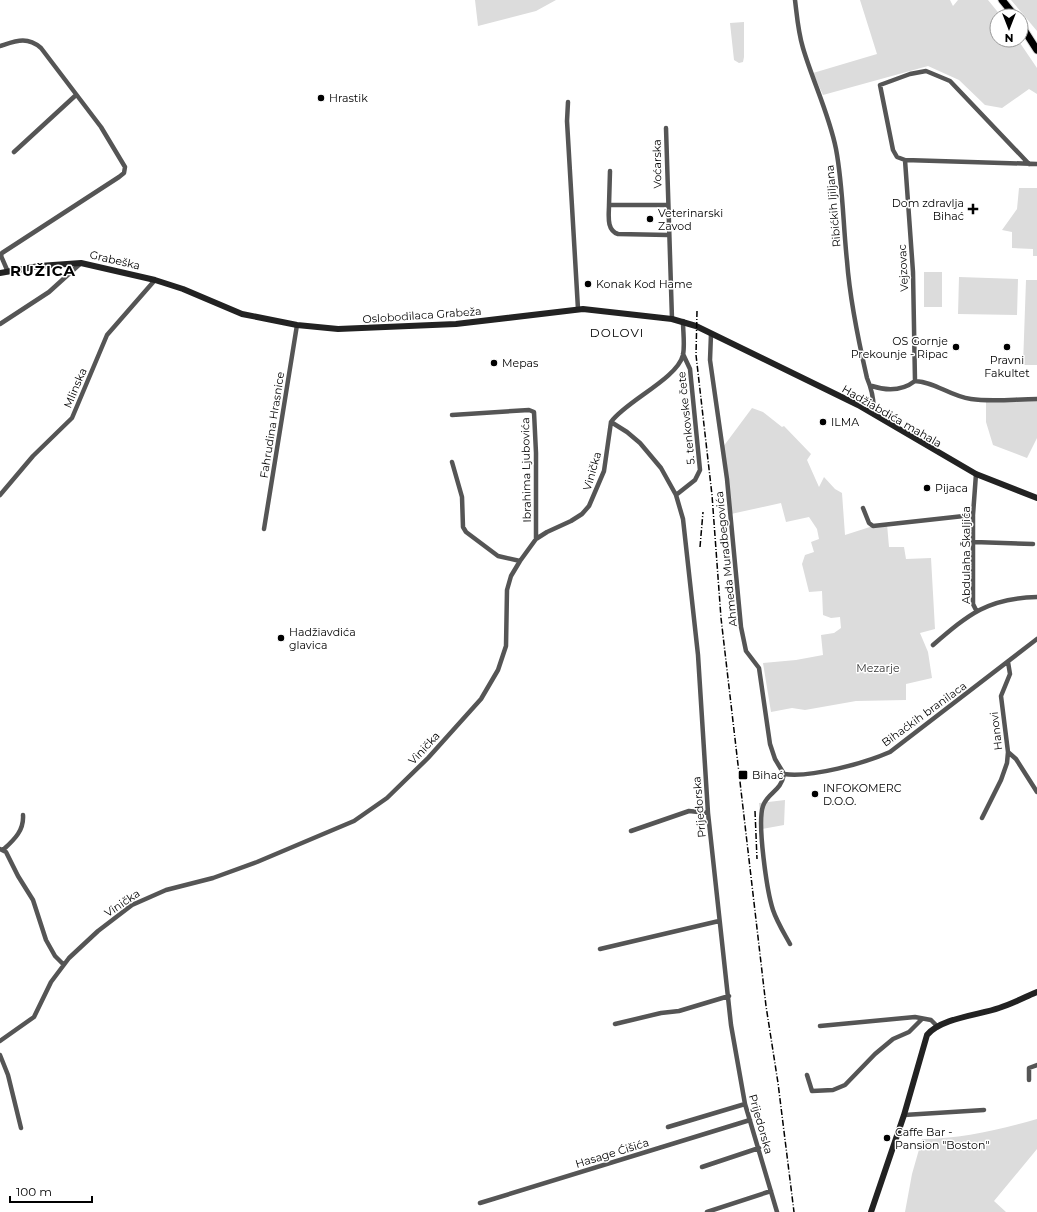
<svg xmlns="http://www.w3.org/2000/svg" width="1037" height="1212" font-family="Montserrat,sans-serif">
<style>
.green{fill:#dcdcdc}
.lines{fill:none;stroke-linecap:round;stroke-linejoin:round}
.primary-casing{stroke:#dbdbdb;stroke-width:9}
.street{stroke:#555;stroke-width:4.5}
.secondary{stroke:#222;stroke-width:6}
.primary{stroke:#000;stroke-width:7}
.rail{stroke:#000;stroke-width:1.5;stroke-dasharray:6 2 1 2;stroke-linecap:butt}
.poi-dot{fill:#000;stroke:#fff;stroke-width:1.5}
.labels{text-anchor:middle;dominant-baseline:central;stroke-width:3;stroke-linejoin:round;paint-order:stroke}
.poi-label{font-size:11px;fill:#000;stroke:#fff;text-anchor:start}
.street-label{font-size:11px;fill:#000;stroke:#fff}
.park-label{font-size:11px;fill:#333;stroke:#fff}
.neighbourhood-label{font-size:12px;letter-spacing:1px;fill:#000;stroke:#fff}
.district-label{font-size:15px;font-weight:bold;letter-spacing:1px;fill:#000;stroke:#fff}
</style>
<rect width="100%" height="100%" fill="#fff"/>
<!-- green -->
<path class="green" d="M475 0H556L536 11 478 26Z
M860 0H950L953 6 958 0H988L1001 16H997V40H1018L1037 68V94L1029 89 1002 108 985 105 959 80 928 66 823 95 813 73 877 54Z
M1011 0H1037V31Z
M744 22V57L743 62 739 63 734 60 730 23Z
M1019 188H1037V256H1033V249L1012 248V232L1002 230 1017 209Z
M924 272H942V307H924Z
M959 277 1018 279 1017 315 958 314Z
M1026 280H1037V365H1023Z
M986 398 1037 399V438L1027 458 993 445 986 422Z
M752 408 763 412 782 427 784 426 811 454 807 460 819 487 824 477 835 489 842 493 845 535 873 526 887 524 889 547H904L906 559 931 558 935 629 920 633 928 652 932 678 906 684V700L856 701 805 710 792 708 771 712 763 663 796 660 823 655 821 635 834 633 841 628 840 617 831 618 823 615 822 591 809 592 802 564 805 555 814 552 811 542 819 539 817 529 809 517 786 522 781 503 731 514 723 447Z
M785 800 784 825 762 829 759 803Z
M1037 1119V1149L994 1201 1006 1212H905L912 1174 922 1139C961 1139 999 1130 1037 1119Z"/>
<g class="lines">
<defs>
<path id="primary" d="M1002 0 1015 16
M1021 25 1037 50"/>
</defs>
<!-- primary casing -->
<use href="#primary" class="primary-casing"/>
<!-- street -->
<path class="street" d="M795 0C797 16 798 32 803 48 813 82 829 114 836 149 843 186 843 224 847 261 850 301 858 339 867 378 872 390 875 401 873 414
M0 46C16 41 27 36 41 48L101 127 125 167 124 173 119 177 2 253 1 256 8 272
M568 102 567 121 578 309
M666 128 672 319
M14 152 76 95
M905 160 897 157 893 150 880 85 910 74 926 71 950 81 1029 164
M609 205 610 171
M667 205H609C609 215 606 230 618 234L668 235
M0 324 49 292 81 263
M711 334 710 360 727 479 741 627 746 651 759 668 770 744 775 759 784 774
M915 381 913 272 905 160 1037 164
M915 381C936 382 949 396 971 399 992 402 1016 399 1037 399
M872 386C887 391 902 391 915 381
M452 415 529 410 534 412 536 453V539
M611 422 627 432 640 443 661 468 676 495 683 519 698 655 708 813 731 1025 745 1104 777 1212
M452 462 462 497 463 527 466 532 498 556 520 561
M0 495 33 456 72 418 107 335 155 280
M676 495 695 480 700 470 690 369 683 354
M863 508 869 523 873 526 973 515
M264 529 297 325
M974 542 1033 544
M976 610 973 604V515L976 474
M933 645C969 614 988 598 1037 597
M1008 752 1016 759 1037 792
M784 774C811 778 865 763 890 752L1037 639
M784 774C781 792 768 792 763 806 757 823 767 892 773 910 777 922 784 933 790 944
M982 818 1001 780 1007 763 1008 752 1001 696 1010 674 1008 662
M631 831 689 811 708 813
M0 849 6 852 18 876 33 900 46 940 55 956 63 964
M4 849C15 839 24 830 23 815
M600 949 719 921
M615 1024 661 1013 679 1011 729 996
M820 1026 915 1017 931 1020 938 1027
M0 1041 34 1017 51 982 69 958 98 931 132 905 166 890 213 878 257 862 354 821 387 798 428 758 481 699 498 670 506 646 507 590 511 576 520 561 536 539 547 532 571 521 582 514 589 506 604 471 611 422C626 401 677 379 683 355 685 345 683 332 683 321
M0 1055 8 1075 21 1128
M807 1075 812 1091 833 1090 845 1085 875 1054 893 1039 909 1032 922 1019
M1029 1080V1068L1037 1065
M904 1115 984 1110
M668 1127 745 1104
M702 1167 759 1148
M480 1203 750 1120
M707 1212 771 1191"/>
<!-- secondary -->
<path class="secondary" d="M0 273 39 266 81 263 155 280 183 289 242 314 297 325 338 329 456 324 583 309 672 319 696 326 858 405 976 474 1037 498
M871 1212 904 1115 927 1035C941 1018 979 1015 999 1008 1012 1004 1025 997 1037 992"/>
<!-- primary -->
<use href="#primary" class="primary"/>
<!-- rail -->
<path class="rail" d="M697 311 696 355 712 495 721 618 766 1006 778 1083 794 1212
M700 547 703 512
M755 811 757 859"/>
</g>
<!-- markers -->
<g class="poi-dot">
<circle cx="321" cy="98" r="4"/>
<path d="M971 203h4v4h4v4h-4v4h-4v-4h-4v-4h4z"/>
<circle cx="650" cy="219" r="4"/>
<circle cx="588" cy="284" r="4"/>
<circle cx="956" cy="347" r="4"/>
<circle cx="1007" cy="347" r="4"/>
<circle cx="494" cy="363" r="4"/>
<circle cx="823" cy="422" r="4"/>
<circle cx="927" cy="488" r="4"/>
<circle cx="281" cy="638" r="4"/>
<rect x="738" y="770" width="10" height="10" rx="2"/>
<circle cx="815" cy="794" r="4"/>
<circle cx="887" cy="1138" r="4"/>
</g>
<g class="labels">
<!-- poi labels -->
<g class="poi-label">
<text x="329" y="98">Hrastik</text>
<text x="964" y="203" text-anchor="end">Dom zdravlja<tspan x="964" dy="13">Bihać</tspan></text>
<text x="658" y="213">Veterinarski<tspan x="658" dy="13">Zavod</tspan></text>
<text x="596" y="284">Konak Kod Hame</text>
<text x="948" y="341" text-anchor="end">OS Gornje<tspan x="948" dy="13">Prekounje - Ripac</tspan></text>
<text x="1007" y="360" text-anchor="middle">Pravni<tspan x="1007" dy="13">Fakultet</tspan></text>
<text x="502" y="363">Mepas</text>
<text x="831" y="422">ILMA</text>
<text x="935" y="488">Pijaca</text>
<text x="289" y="632">Hadžiavdića<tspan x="289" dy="13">glavica</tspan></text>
<text x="752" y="775">Bihać</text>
<text x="823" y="788">INFOKOMERC<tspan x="823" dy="13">D.O.O.</tspan></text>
<text x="895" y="1132">Caffe Bar -<tspan x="895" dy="13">Pansion "Boston"</tspan></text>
</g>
<!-- street labels -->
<g class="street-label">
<text transform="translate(657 164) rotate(-91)">Voćarska</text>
<text transform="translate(833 206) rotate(-95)">Ribićkih ljiljana</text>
<text transform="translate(115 260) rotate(13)">Grabeška</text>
<text transform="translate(903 268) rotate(-93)">Vejzovac</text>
<text transform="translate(422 315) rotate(-4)">Oslobodilaca Grabeža</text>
<text transform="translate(75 388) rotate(-67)">Mlinska</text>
<text transform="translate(892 416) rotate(30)">Hadžiabdića mahala</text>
<text transform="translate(686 418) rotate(-96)">5. tenkovske čete</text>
<text transform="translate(272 425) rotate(-81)">Fahrudina Hrasnice</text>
<text transform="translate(526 470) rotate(-91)">Ibrahima Ljubovića</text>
<text transform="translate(592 471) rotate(-74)">Vinička</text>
<text transform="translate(966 555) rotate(-90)">Abdulaha Škaljića</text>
<text transform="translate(726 559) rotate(-96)">Ahmeda Muradbegovića</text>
<text transform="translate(924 714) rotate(-36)">Bihaćkih branilaca</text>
<text transform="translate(996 731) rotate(-97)">Hanovi</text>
<text transform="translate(424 748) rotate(-47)">Vinička</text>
<text transform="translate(699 807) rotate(-95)">Prijedorska</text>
<text transform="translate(122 903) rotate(-34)">Vinička</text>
<text transform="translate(761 1124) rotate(74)">Prijedorska</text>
<text transform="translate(612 1153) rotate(-17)">Hasage Ćišića</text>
</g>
<!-- park labels -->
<g class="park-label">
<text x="878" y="668">Mezarje</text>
</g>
<!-- neighbourhood labels -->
<g class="neighbourhood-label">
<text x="617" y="332">DOLOVI</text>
</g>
<!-- district labels -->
<g class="district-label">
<text x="43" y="270">RUŽICA</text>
</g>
</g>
<!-- north arrow -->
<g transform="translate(1009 28) rotate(180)"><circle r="19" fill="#ffffff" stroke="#999999"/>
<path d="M0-3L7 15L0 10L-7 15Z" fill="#000000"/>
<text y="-6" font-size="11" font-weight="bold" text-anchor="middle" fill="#000000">N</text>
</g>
<!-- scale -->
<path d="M10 1196v6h82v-6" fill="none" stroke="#000000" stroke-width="2"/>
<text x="16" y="1196" font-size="12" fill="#000000" stroke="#ffffff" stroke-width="3" paint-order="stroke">100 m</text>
</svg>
